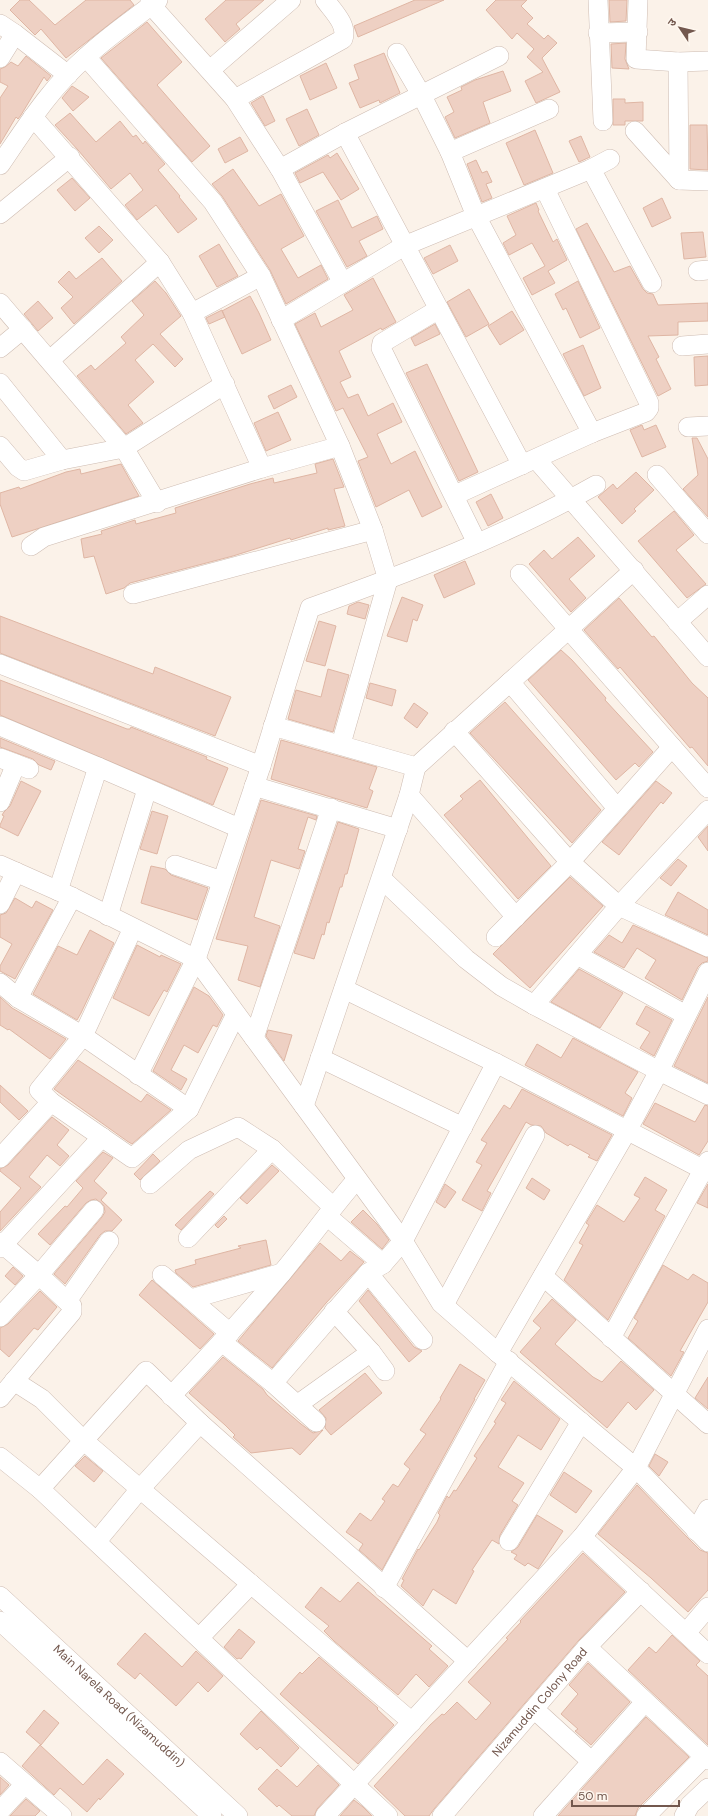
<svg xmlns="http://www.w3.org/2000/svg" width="708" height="1816" font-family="'DM Sans','Noto Sans Devanagari',sans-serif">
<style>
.building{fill:#eed0c3;stroke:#dfb6a4}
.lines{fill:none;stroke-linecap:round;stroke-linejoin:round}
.minor-casing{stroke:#cebcb2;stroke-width:20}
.minor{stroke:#fff;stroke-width:19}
.labels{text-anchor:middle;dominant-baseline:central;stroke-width:3;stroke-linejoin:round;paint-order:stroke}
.street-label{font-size:12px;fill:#73584e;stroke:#fef7ef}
</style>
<rect width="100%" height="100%" fill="#fbf2e9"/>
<!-- building -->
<path class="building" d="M20 0H29L55 25 86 0H130L134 5 66 58 41 29 35 35 10 10Z
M226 0H264L236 24 240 29 225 42 205 19Z
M415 0H444L358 37 354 26Z
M496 0H527L521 6 533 18 527 24 544 39 548 35 557 43 542 58 560 92 536 103 525 81 543 72 527 57 534 49 517 33 512 39 486 10Z
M609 0H627L626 21 610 22Z
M147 22 182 62 157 85 210 146 192 162 101 58Z
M626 43 625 59 629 69 612 68 611 44Z
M384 53 400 93 380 103 379 100 360 108 349 83 359 79 354 65Z
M26 56 51 76 47 81 44 77 21 115 18 119 16 117 0 144V98L8 86 0 82V69L5 67 11 62 18 66Z
M326 63 337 88 310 100 300 76Z
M503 71 511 91 483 102 490 123 455 138 445 117 454 112 447 97 462 90 461 87 475 80Z
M72 86 89 97 73 111 62 98Z
M263 96 275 121 265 126 251 103Z
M613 99H625V103L643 102V121H625V125H613Z
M307 109 319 135 299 146 286 119Z
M70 113 96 142 120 121 133 137 136 135 143 144 145 141 165 164 158 170 180 196 179 197 197 219 178 233 156 205 137 220 125 205 143 190 130 173 111 189 78 150 55 125Z
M690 125H707L708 170 690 169Z
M535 130 553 173 524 185 506 143Z
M581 136 590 157 579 162 569 141Z
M240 137 248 151 225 163 218 149Z
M337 153 359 189 341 200 323 172 300 183 295 173 328 155 330 158Z
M476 160 482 173 487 171 492 182 486 184 492 198 482 202 467 164Z
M233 169 259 206 281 194 304 236 281 249 298 278 321 265 328 279 286 304 270 270 222 196 212 184Z
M72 178 90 198 75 211 57 190Z
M662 198 671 218 652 227 643 208Z
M338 200 352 228 377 216 383 229 359 241 367 256 347 267 316 211Z
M536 203 539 210 538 211 553 242 557 239 567 260 548 271 555 283 532 295 523 278 545 266 532 243 509 255 503 243 516 235 507 216Z
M587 223 614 272 630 266 643 289 647 293 653 294 658 305 708 303V321L678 322V335L648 336 659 357 656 359 671 389 658 396 576 229Z
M99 226 113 240 99 253 85 238Z
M703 232 706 257 684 259 681 233Z
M219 244 238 276 217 287 199 256Z
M450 245 458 261 433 274 424 258Z
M102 258 122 281 74 324 61 308 73 297 58 282 69 271 76 279Z
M373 278 396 322 382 330 381 328 339 351 351 377 340 382 348 398 358 394 368 416 393 403 402 422 377 434 391 464 415 451 442 507 422 517 409 490 376 507 358 461 368 457 343 408 336 411 295 324 315 313 321 327 353 310 344 295Z
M155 281 166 293 181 316 160 334 183 359 175 367 153 344 135 360 154 382 128 405 143 423 126 434 77 376 91 365 95 370 126 343 121 337 144 315 132 301Z
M578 281 600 328 580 338 566 308 563 310 555 294Z
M469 289 489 324 466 337 447 302Z
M250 296 259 313 271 340 242 354 222 311Z
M38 301 53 318 38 331 24 314Z
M222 310 225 317 209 324 206 318Z
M512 311 524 330 500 345 488 326Z
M435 324 440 334 415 346 411 338Z
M583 345 601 388 584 396 563 354Z
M708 356V385L695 386 694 357Z
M427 364 478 472 459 481 406 373Z
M291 385 297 397 274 409 268 396Z
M278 412 291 440 266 451 254 423Z
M642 425 644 430 656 425 666 447 642 457 630 430Z
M692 438H697L708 459V517L683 489 698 475Z
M333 459 344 487 334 489 345 526 328 530V528L291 540 290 538 233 556 130 583 124 588 106 594 94 556 84 558 81 539 102 534 101 531 135 520 136 524 176 513 175 508 250 484 273 478 274 483 317 473 315 464Z
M121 464 139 496 12 537 0 504V493L19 487 20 489 66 472 80 469 81 474Z
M636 472 654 490 634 509 636 511 622 524 598 497 613 484 617 489Z
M491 494 503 518 488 526 476 502Z
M674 511 694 535 676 550 706 584 687 598 638 541Z
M578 537 595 556 569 579 586 598 571 612 529 564 544 550 552 559Z
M465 561 475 584 444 598 434 575Z
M402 597 423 605 417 621 413 619 407 642 387 636Z
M619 598 652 637 654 636 692 683 708 698V766L692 747 690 748 620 667 618 669 584 630Z
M358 602 369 605 365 619 347 614 349 606Z
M0 616 153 674 155 667 231 697 215 736 0 653Z
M319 621 336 626 325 666 306 661Z
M561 650 572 660 606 698 605 700 653 752 639 767 635 763 616 780 528 680Z
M328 669 349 675 333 732 288 719 296 690 321 697Z
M0 680 127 729H130L131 727 207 757 206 759 228 768 213 805 0 715Z
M370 683 396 690 392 706 366 698Z
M505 702 601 810 572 843 470 733Z
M414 703 428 713 417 728 404 718Z
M0 738 55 761 51 770 39 765 33 759 0 747Z
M281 740 377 767 369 789 373 791 367 808 271 779Z
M480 780 551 866 518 899 444 815 463 799 460 796Z
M21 781 41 791 18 836 0 827V825L4 816 2 815 4 812 10 806Z
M656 781 672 793 663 804 661 802 652 813 619 855 602 842Z
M261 800 317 816 316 820 308 817 298 849 305 851 299 869 271 860 254 917 280 926 260 987 238 980 248 946 216 939Z
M152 811 168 816 157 854 140 849Z
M338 822 359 829 347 874H345L342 887H340L329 923 327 922 324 935 322 934 314 959 294 953Z
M708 826V851L698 837Z
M678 859 687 866 671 886 660 878Z
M151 866 165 869 171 875 208 888 197 920 141 903Z
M570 877 603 906 530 988 493 954Z
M678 892 708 910V935L665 915Z
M15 898 32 908 36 901 53 910 15 979 0 971V966L12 944 0 937V915L6 913Z
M633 925 708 958V961L702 963 698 967 682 1000 645 978 656 960 637 948 624 968 594 952 609 935 622 943Z
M90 930 114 943 81 1013 77 1020 33 994 58 946 77 955Z
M137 945 160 957 161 955 181 964 167 992 164 990 149 1016 113 998Z
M579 969 623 993 600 1028 551 1002Z
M194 987 209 996 223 1015 217 1027 213 1025 198 1053 184 1045 171 1070 187 1079 181 1090 153 1071Z
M0 997 12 1008 66 1039 50 1059 9 1029 8 1030 0 1025Z
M708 997V1083L674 1066Z
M646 1006 672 1020 654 1056 640 1048 650 1032 636 1024Z
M268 1030 292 1035 284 1061 266 1036Z
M573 1038 638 1072 625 1093 632 1098 623 1116 525 1065 537 1044 561 1058Z
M78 1060 141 1102 147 1094 171 1110 132 1144 127 1141 54 1089Z
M0 1085 28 1111 19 1120 0 1102Z
M522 1089 612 1135 597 1161 588 1157 590 1155 570 1144 568 1146 546 1133 541 1126 531 1125 526 1122 487 1191 491 1193 482 1211 462 1200 482 1165 476 1162 487 1143 481 1140 504 1105 510 1109Z
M655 1103 695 1122 705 1105 708 1106V1141L699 1155 643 1124Z
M52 1117 69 1130 57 1145 69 1156 60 1166 47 1155 29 1177 41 1187 0 1231V1212L21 1188 0 1171V1169L8 1165Z
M103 1152 113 1158 94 1181 107 1193 101 1200 122 1220 112 1231H105L100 1235 65 1284 54 1274 102 1217 105 1212 104 1206 96 1199 91 1200 86 1203 50 1245 38 1234 65 1206 67 1207 83 1188 76 1181Z
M153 1154 160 1161 140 1180 134 1174Z
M272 1165 279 1171 247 1204 240 1198Z
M645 1177 667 1190 655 1210 665 1216 608 1320 564 1280 583 1245 579 1243 589 1225 586 1223 597 1205 624 1222 640 1198 634 1195Z
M532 1178 550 1190 544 1200 526 1188Z
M445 1184 456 1192 445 1208 436 1202Z
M708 1184V1208L697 1203Z
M210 1191 214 1194 181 1230 175 1225Z
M363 1210 377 1224 389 1240 382 1249 351 1222Z
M224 1216 227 1219 218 1228 215 1225Z
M266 1240 271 1265 193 1287 176 1273 175 1270 196 1264 195 1260 241 1248 238 1246Z
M320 1243 341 1261 350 1251 364 1262 326 1303 272 1368 238 1341Z
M663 1265 688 1280 693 1274 708 1283V1302L680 1351 684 1352 671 1376 628 1338 638 1321 634 1318Z
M13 1267 23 1276 15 1285 5 1276Z
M152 1280 214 1334 200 1349 139 1295Z
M368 1290 414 1347 422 1351 409 1362 359 1301Z
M40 1291 57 1307 38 1330 34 1328 9 1357 0 1349V1328L8 1324Z
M552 1299 576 1320 555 1344 593 1377 602 1382 621 1361 654 1390 636 1410 628 1402 607 1428 520 1352 541 1328 533 1321Z
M223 1357 263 1389 267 1395 301 1424 313 1433 323 1430 300 1455 292 1448 251 1453 233 1437 235 1435 225 1425 189 1393Z
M460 1364 485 1380 474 1399H475L382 1570 359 1550 363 1544 346 1532 360 1513 371 1521 385 1501 382 1499 393 1484 398 1487 410 1469 404 1464 426 1434 420 1430 441 1399 440 1398Z
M365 1373 382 1393 331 1435 325 1428 326 1418 319 1410Z
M708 1377V1409L695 1398Z
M514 1381 560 1419 541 1450 518 1435 498 1467 524 1483 512 1501 518 1505 500 1535 499 1544 492 1540 472 1570 474 1571 456 1604 433 1589 423 1606 401 1586 404 1580 402 1579 418 1549 419 1550 437 1522 440 1515 438 1513 447 1496 449 1498 454 1490 456 1491 477 1458 474 1456 496 1423 494 1422 506 1403 501 1400Z
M655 1454 668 1462 659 1476 649 1466Z
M85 1456 103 1471 94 1482 75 1466Z
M564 1472 592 1491 576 1513 550 1495Z
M637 1485 687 1537 700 1550 708 1553V1590L688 1612 651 1578 598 1534Z
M537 1515 563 1531 538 1569 528 1563 525 1566 514 1559 517 1555 511 1552 518 1547Z
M583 1553 625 1592 579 1640 434 1809 429 1816H405L374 1786 430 1725 442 1714 444 1715 457 1702 476 1720 491 1703 468 1682 508 1639 506 1638 521 1622 520 1621Z
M358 1582 432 1646 429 1649 448 1666 429 1687 416 1674 398 1695 334 1641 324 1631 329 1626 305 1607 321 1587 340 1602Z
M239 1629 255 1642 241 1659 239 1658 237 1659 224 1647Z
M145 1633 182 1667 196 1651 223 1676 208 1692 198 1682 176 1706 140 1673 135 1679 117 1664Z
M672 1635 700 1661 696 1665 708 1676V1745L628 1670 649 1647 656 1653Z
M319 1657 378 1708 377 1709 394 1725 358 1764 280 1694 300 1672 302 1674Z
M588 1663 630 1702 591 1745 575 1731 578 1729 561 1714 578 1694 569 1685Z
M44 1710 59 1723 41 1745 26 1732Z
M261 1711 299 1748 281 1767 260 1747 257 1750 240 1734Z
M646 1717 689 1757 638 1808 635 1816H558Z
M40 1745 83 1785 107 1759 124 1774 100 1800 99 1798 87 1812 60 1788 54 1795 22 1766Z
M318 1765 339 1785 317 1809 314 1816H292L279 1805 277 1807 258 1789 277 1769 297 1787Z
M0 1777 9 1785 0 1795Z
M26 1799 40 1811 35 1816H10Z
M354 1800 363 1807 372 1816H340Z"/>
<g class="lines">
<defs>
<g id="minor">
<path d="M150 0 151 5 235 99 280 169 343 283"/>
<path d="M598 0 603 121"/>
<path d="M638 0 636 59 678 62 708 61"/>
<path d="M0 24 15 34 68 75"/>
<path d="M598 33 638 32"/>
<path d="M397 53 422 96 450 152 476 216 592 433"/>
<path d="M86 57 213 202 261 276 340 446 373 530 388 580 341 744"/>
<path d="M0 58 15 34"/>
<path d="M678 62 679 180"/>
<path d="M210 70 291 0"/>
<path d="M235 99 343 39C348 25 333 11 325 0"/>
<path d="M33 117 160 262 192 313 262 468"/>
<path d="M635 131 679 180 708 181"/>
<path d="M345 133 522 465"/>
<path d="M450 152 549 109"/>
<path d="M610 159 591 169 652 283"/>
<path d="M0 165C26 127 51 87 86 57 108 36 134 19 158 0"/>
<path d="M280 169 345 133 499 56"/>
<path d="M0 214 70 157"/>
<path d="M698 271 708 270"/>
<path d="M0 303 124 448 157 503"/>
<path d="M439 309 382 343 381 348 477 543"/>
<path d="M192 313 261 276"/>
<path d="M281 320 404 246 591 169"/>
<path d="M682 346 708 344"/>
<path d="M0 348 23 329"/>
<path d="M50 360 160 262"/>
<path d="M0 383 62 460"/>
<path d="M688 427 708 426"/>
<path d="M0 446 18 467 24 471 62 460 124 448 225 384"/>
<path d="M536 459 708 657"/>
<path d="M657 475 708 534"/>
<path d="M455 495 592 433 646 412 649 408V403L545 189"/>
<path d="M31 546 44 537 262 468 340 446"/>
<path d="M520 574 708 788"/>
<path d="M133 594 373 530"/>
<path d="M677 622 708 595"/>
<path d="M0 664 261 766"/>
<path d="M510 682 617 808"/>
<path d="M0 726 98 767"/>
<path d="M273 726 416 767 634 570"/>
<path d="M454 731 570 862 619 906 708 947"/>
<path d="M0 758 29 769"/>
<path d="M416 767 409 795 516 917"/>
<path d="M254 786 398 829"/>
<path d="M0 802 16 764"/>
<path d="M708 810 619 906 534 1005 659 1071 708 1095"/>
<path d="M0 865 72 897 196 959 403 1241 441 1303 498 1353 636 1468 708 1542"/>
<path d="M175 865 222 881"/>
<path d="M382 879 466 959 501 986 534 1005"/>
<path d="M58 891 98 767 239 828"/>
<path d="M0 904 16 872"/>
<path d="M108 916 147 789"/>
<path d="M133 928 83 1036 39 1090 51 1102 132 1158 189 1109 236 1014"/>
<path d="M496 937 570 862 672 747"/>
<path d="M577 955 686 1015"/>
<path d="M0 983 18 998 83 1036 189 1109"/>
<path d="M344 989 496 1063 708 1172"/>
<path d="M18 998 72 897"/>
<path d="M254 1038 331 808"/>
<path d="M320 1058 463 1127"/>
<path d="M138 1075 196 959 261 766 310 608C407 573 506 536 596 485"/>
<path d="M304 1106 409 795"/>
<path d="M0 1158 51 1102"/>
<path d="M150 1184 189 1150 238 1127 272 1149 333 1207"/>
<path d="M327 1216 383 1264"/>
<path d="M188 1238 272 1149"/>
<path d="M0 1242 39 1275 72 1306V1312L0 1398"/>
<path d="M0 1248 102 1137"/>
<path d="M368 1273 423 1340"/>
<path d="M162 1275 230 1333"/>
<path d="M543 1276 708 1424"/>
<path d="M191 1299 282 1273"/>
<path d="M67 1301 109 1241"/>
<path d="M444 1305 535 1135"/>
<path d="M334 1311 371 1352 385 1371"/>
<path d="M0 1317 39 1275 94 1210"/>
<path d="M611 1338 708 1161"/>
<path d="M222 1342 273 1383 316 1422"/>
<path d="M498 1353 627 1131 659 1071 708 972"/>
<path d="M14 1381 42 1399 83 1440 412 1722"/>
<path d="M273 1383 368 1273 383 1264 403 1241 496 1063"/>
<path d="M171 1396C209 1356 246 1316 281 1274 307 1243 330 1210 357 1179"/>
<path d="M297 1405 371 1352"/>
<path d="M0 1457 40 1489"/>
<path d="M696 1531 708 1509"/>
<path d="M582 1537 708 1654"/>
<path d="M97 1541 140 1489 200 1423"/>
<path d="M509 1541 581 1422"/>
<path d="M384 1588 509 1361"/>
<path id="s1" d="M0 1596 238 1816"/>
<path d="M0 1621 212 1816"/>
<path d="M686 1633 708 1607"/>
<path d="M199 1638 251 1584"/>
<path d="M587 1647 708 1760"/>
<path d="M534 1709 591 1761"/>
<path d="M0 1762 62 1816"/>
<path d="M0 1811 25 1784"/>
<path d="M325 1816 582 1537 636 1468 708 1329"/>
<path d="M388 1816 40 1489 146 1371 200 1423 468 1661"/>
<path id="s2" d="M442 1816 587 1647 641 1591"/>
<path d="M543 1816 645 1702"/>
<path d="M646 1816 704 1757"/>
<path d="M684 1816 690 1805 708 1788"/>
</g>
</defs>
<!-- minor casing -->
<use href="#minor" class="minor-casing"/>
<!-- minor -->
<use href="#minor" class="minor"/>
</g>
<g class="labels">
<!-- street labels -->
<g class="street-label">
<text stroke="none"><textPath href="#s2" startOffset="150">Nizamuddin Colony Road</textPath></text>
<text stroke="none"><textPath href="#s1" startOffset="162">Main Narela Road (Nizamuddin)</textPath></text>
</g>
</g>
<!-- north arrow -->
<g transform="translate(680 28) rotate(305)" stroke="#fef7ef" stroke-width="3" paint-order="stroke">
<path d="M0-3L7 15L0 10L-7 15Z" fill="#73584e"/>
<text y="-6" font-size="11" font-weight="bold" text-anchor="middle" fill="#73584e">उ</text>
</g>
<!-- scale -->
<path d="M572 1800v6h107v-6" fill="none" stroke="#73584e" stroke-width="2"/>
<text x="578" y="1800" font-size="12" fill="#73584e" stroke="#fef7ef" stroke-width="3" paint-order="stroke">50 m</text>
</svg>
